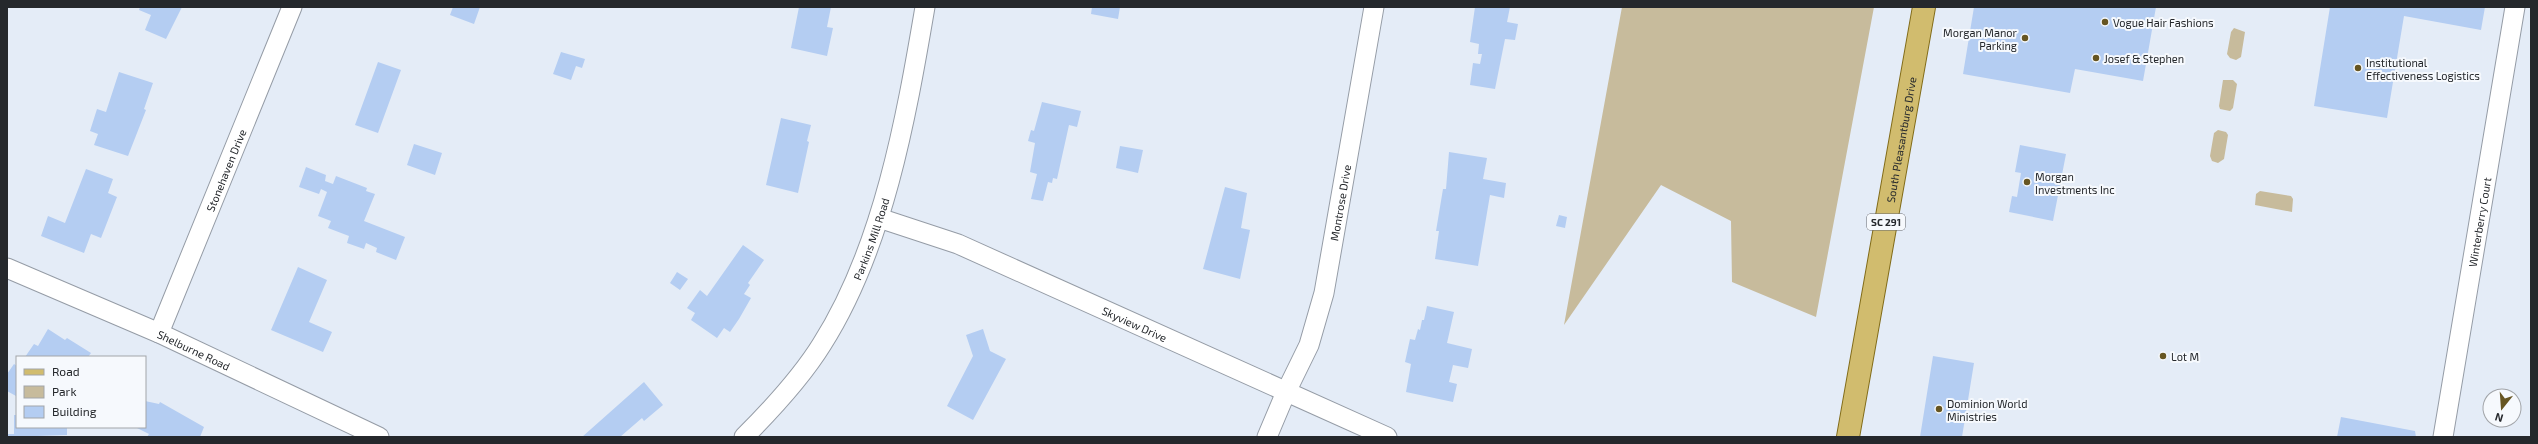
<svg xmlns="http://www.w3.org/2000/svg" width="2538" height="444" font-family="'Exo 2',sans-serif">
<style>
.green{fill:#c7bb9c}
.building{fill:#b4cdf2}
.lines{fill:none;stroke-linecap:round;stroke-linejoin:round}
.minor-casing{stroke:#959ca6;stroke-width:21}
.major-casing{stroke:#816b18;stroke-width:24}
.minor{stroke:#fff;stroke-width:19}
.major{stroke:#d1bc6e;stroke-width:22}
.poi-dot{fill:#652;stroke:#f6f9fd;stroke-width:1.5}
.labels{text-anchor:middle;dominant-baseline:central;stroke-width:4;stroke-linejoin:round;paint-order:stroke}
.shield{fill:#f6f9fd;stroke:#64676b;stroke-width:1}
.shield-label{font-size:10px;font-weight:bold;fill:#25282c}
.poi-label{font-size:11px;fill:#25282c;stroke:#f6f9fd;text-anchor:start}
.street-label{font-size:11px;fill:#25282c;stroke:#f6f9fd}
</style>
<rect width="100%" height="100%" fill="#e4ecf7"/>
<!-- green -->
<path class="green" d="M1622 7H1874L1816 317 1732 282 1731 221 1661 185 1564 325Z
M2234 28 2245 32 2241 57 2236 60 2230 58 2227 54 2231 32Z
M2223 80H2233L2237 84 2233 108 2230 111 2220 109 2219 106Z
M2218 130 2226 132 2228 135 2224 159 2218 163 2212 161 2210 156 2214 133Z
M2260 191 2291 196 2293 199 2292 212 2255 205 2256 194Z"/>
<!-- building -->
<path class="building" d="M140 7H182L166 39 145 30 151 15 139 10Z
M453 7H480L474 24 450 15Z
M799 7H831L827 27 833 28 827 56 791 48Z
M1092 7H1120L1118 19 1091 14Z
M1475 7H1510L1507 22 1518 24 1515 40 1505 39 1495 89 1470 85 1473 63 1480 64 1482 54H1478L1479 44 1470 42Z
M1974 7H2156L2143 81 2075 69 2070 93 1963 74Z
M2330 7H2485L2481 30 2404 16 2387 118 2314 106Z
M561 52 585 59 582 68 576 66 571 80 553 74Z
M378 62 401 70 378 133 355 125Z
M119 72 153 83 144 109 146 110 128 156 94 145 98 134 90 131 97 109 106 112Z
M1042 102 1081 111 1077 127 1069 125 1057 179 1053 178 1052 183 1048 182 1043 201 1031 199 1037 174 1030 172 1035 143 1028 141 1031 130 1034 131Z
M781 118 811 125 807 141 809 142 798 193 766 185Z
M414 144 442 153 435 175 407 165Z
M2020 145 2066 154 2053 221 2009 212 2012 196 2017 197 2021 173 2015 172Z
M1120 146 1143 150 1138 173 1116 168Z
M1449 152 1487 158 1483 179 1506 183 1504 198 1490 195 1478 266 1435 259 1439 231H1436L1443 189H1446Z
M306 167 326 175 325 181 333 184 336 176 367 188 366 191 375 194 364 221 405 237 396 260 376 252 377 248 366 243 364 249 347 243 349 236 328 228 331 221 318 216 327 192 321 189 319 194 299 187Z
M86 169 113 179 108 193 117 197 101 238 91 234 84 253 41 236 48 216 65 223Z
M1225 187 1247 193 1241 228 1250 230 1240 279 1203 269Z
M1559 215 1567 217 1565 228 1556 226Z
M743 245 764 260 748 283 750 285 744 294 751 298 739 319 730 332 724 328 717 338 691 320 695 313 687 308 700 290 707 296Z
M298 267 327 280 309 322 332 332 323 352 271 330Z
M677 272 688 279 680 290 670 283Z
M1427 306 1454 312 1447 343 1472 349 1468 368 1453 365 1449 382 1457 384 1453 402 1406 392 1411 364 1405 362 1410 339 1415 340 1418 329 1420 330 1422 320H1424Z
M48 329 65 340 67 338 91 353 88 357H25L34 344 38 346Z
M983 329 990 351 1006 359 973 420 947 406 973 356 966 335Z
M1933 356 1974 363 1962 437H1920Z
M14 364 17 366 16 396 7 391V374Z
M644 382 663 405 644 421 642 418 620 437H582Z
M145 401 159 404 160 402 204 427 200 437H147L149 434 135 427H145Z
M14 415H17V427H67V435L7 437V434H14Z
M2341 417 2415 431 2416 437H2337Z"/>
<g class="lines">
<defs>
<g id="minor">
<path id="s1" d="M879 218 958 244 1387 437"/>
<path id="s2" d="M7 268 159 333 379 437"/>
<path id="s3" d="M159 333 292 7"/>
<path id="s4" d="M744 437C772 409 801 378 822 344 883 248 906 119 925 7"/>
<path id="s5" d="M1267 437 1286 392 1309 345 1324 293 1374 7"/>
<path id="s6" d="M2443 437 2515 7"/>
</g>
<g id="major">
<path id="s7" d="M1848 437 1924 7"/>
</g>
</defs>
<!-- minor casing -->
<use href="#minor" class="minor-casing"/>
<!-- major casing -->
<use href="#major" class="major-casing"/>
<!-- minor -->
<use href="#minor" class="minor"/>
<!-- major -->
<use href="#major" class="major"/>
</g>
<!-- markers -->
<g class="poi-dot">
<circle cx="2105" cy="22" r="4"/>
<circle cx="2025" cy="38" r="4"/>
<circle cx="2096" cy="58" r="4"/>
<circle cx="2358" cy="68" r="4"/>
<circle cx="2027" cy="182" r="4"/>
<circle cx="2163" cy="356" r="4"/>
<circle cx="1939" cy="409" r="4"/>
</g>
<g class="labels">
<!-- shield labels -->
<rect class="shield" x="1867" y="214" width="38" height="16" rx="3"/>
<g class="shield-label">
<text x="1886" y="222">SC 291</text>
</g>
<!-- poi labels -->
<g class="poi-label">
<text x="2113" y="22">Vogue Hair Fashions</text>
<text x="2017" y="32" text-anchor="end">Morgan Manor<tspan x="2017" dy="13">Parking</tspan></text>
<text x="2104" y="58">Josef &amp; Stephen</text>
<text x="2366" y="62">Institutional<tspan x="2366" dy="13">Effectiveness Logistics</tspan></text>
<text x="2035" y="176">Morgan<tspan x="2035" dy="13">Investments Inc</tspan></text>
<text x="2171" y="356">Lot M</text>
<text x="1947" y="403">Dominion World<tspan x="1947" dy="13">Ministries</tspan></text>
</g>
<!-- street labels -->
<g class="street-label">
<text stroke="none"><textPath href="#s7" startOffset="302">South Pleasantburg Drive</textPath></text>
<text stroke="none"><textPath href="#s3" startOffset="176">Stonehaven Drive</textPath></text>
<text stroke="none"><textPath href="#s5" startOffset="247">Montrose Drive</textPath></text>
<text stroke="none"><textPath href="#s6" startOffset="218">Winterberry Court</textPath></text>
<text stroke="none"><textPath href="#s4" startOffset="238">Parkins Mill Road</textPath></text>
<text stroke="none"><textPath href="#s1" startOffset="277">Skyview Drive</textPath></text>
<text stroke="none"><textPath href="#s2" startOffset="204">Shelburne Road</textPath></text>
</g>
</g>
<!-- border -->
<rect width="2538" height="444" fill="none" stroke="#25282c" stroke-width="16"/>
<!-- legend -->
<rect x="16" y="356" width="130" height="72" fill="#f6f9fd" stroke="#a2a5a9"/>
<rect x="24" y="369" width="20" height="6" fill="#d1bc6e" stroke="#a2a5a9"/>
<text x="52" y="376" font-size="12" fill="#25282c">Road</text>
<rect x="24" y="386" width="20" height="12" fill="#c7bb9c" stroke="#a2a5a9"/>
<text x="52" y="396" font-size="12" fill="#25282c">Park</text>
<rect x="24" y="406" width="20" height="12" fill="#b4cdf2" stroke="#a2a5a9"/>
<text x="52" y="416" font-size="12" fill="#25282c">Building</text>
<!-- north arrow -->
<g transform="translate(2502 408) rotate(197)"><circle r="19" fill="#f6f9fd" stroke="#a2a5a9"/>
<path d="M0-3L7 15L0 10L-7 15Z" fill="#665522"/>
<text y="-6" font-size="11" font-weight="bold" text-anchor="middle" fill="#25282c">N</text>
</g>
</svg>
